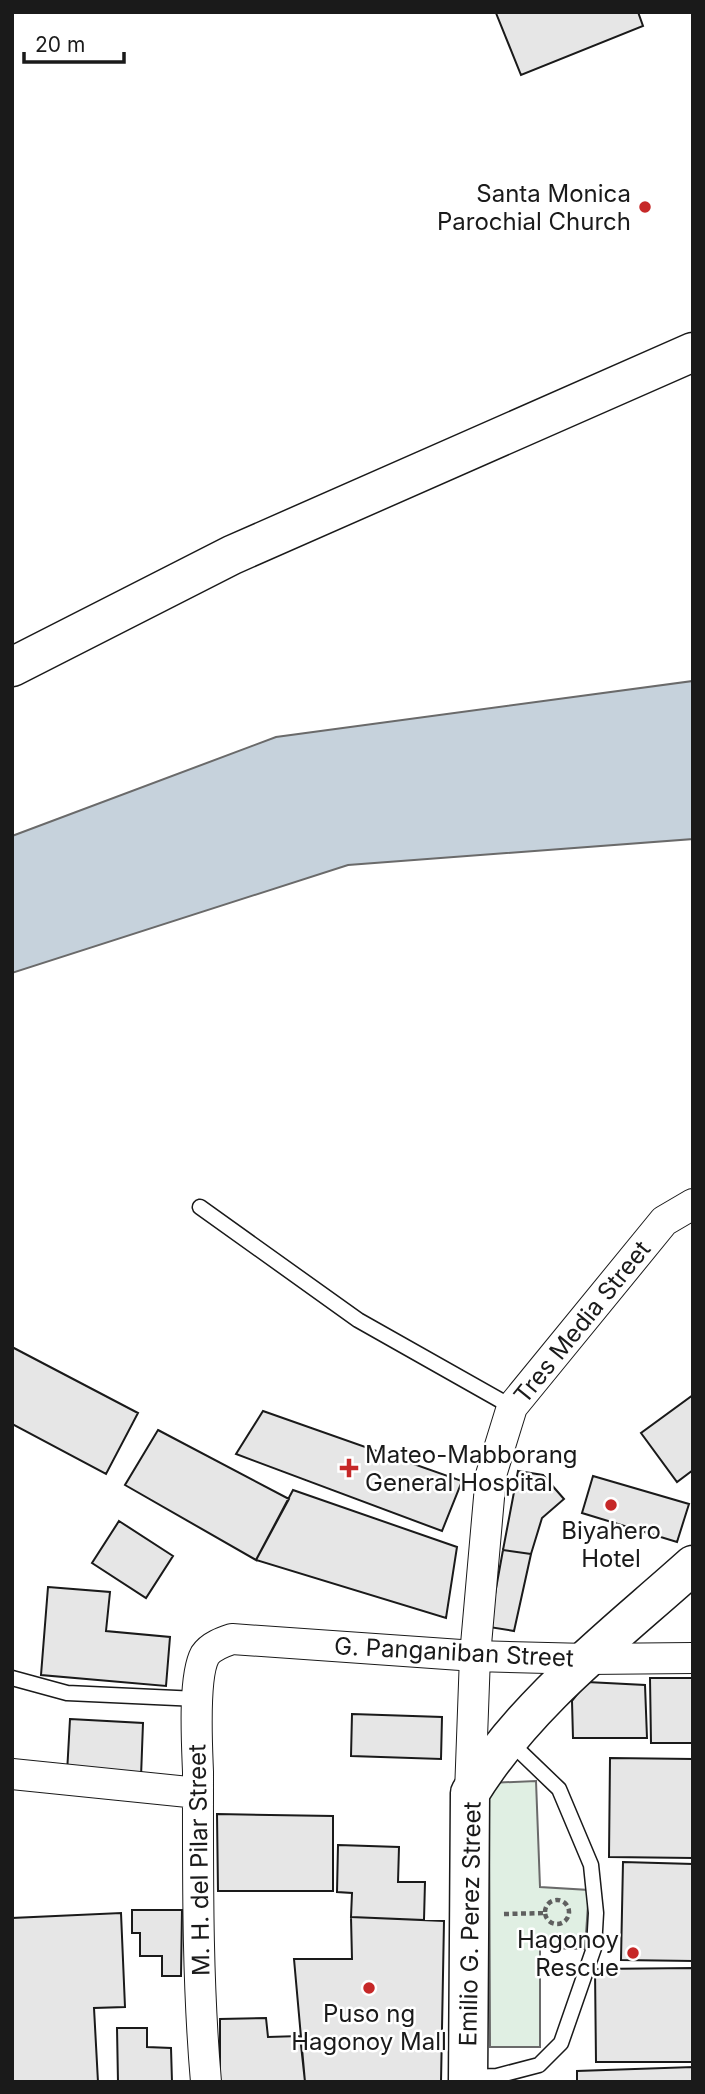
<svg xmlns="http://www.w3.org/2000/svg" width="705" height="2094" font-family="Inter,sans-serif">
<style>
.green{fill:#e0efe3;stroke:#6a6a6a;stroke-width:2}
.water{fill:#c6d2dc;stroke:#6a6a6a;stroke-width:2}
.building{fill:#e6e6e6;stroke:#1a1a1a;stroke-width:2}
.lines{fill:none;stroke-linecap:round;stroke-linejoin:round}
.lane-casing{stroke:#1a1a1a;stroke-width:17}
.street-casing{stroke:#1a1a1a;stroke-width:32}
.secondary-casing{stroke:#1a1a1a;stroke-width:41}
.path{stroke:#5f5f5f;stroke-width:4.5;stroke-dasharray:5 3.5;stroke-linecap:butt}
.lane{stroke:#fff;stroke-width:14}
.street{stroke:#fff;stroke-width:30}
.secondary{stroke:#fff;stroke-width:38}
.poi-dot{fill:#c62828;stroke:#fff;stroke-width:2.5}
.labels{text-anchor:middle;dominant-baseline:central;stroke-width:5;stroke-linejoin:round;paint-order:stroke}
.poi-label{font-size:24px;fill:#1a1a1a;stroke:#fff;text-anchor:end}
.street-label{font-size:24px;fill:#1a1a1a;stroke:#fff}
</style>
<rect width="100%" height="100%" fill="#fff"/>
<!-- green -->
<path class="green" d="M536 1781 540 1887 589 1890 585 1949 540 1948V2047H490L489 1783Z"/>
<!-- water -->
<path class="water" d="M693 681V839L348 865 12 973V836L276 737Z"/>
<!-- building -->
<path class="building" d="M498 12H638L643 26 521 75 496 13Z
M12 1347 138 1413 106 1474 12 1424Z
M693 1395V1470L677 1482 641 1433Z
M263 1411 462 1481 442 1531 236 1454Z
M158 1430 289 1499 256 1560 125 1485Z
M518 1471 543 1475 564 1499 542 1518 531 1554 503 1550Z
M593 1476 689 1504 677 1542 582 1513Z
M293 1490 457 1547 446 1618 256 1560Z
M119 1521 173 1556 146 1598 92 1563Z
M503 1550 531 1554 514 1631 489 1627Z
M48 1587 110 1592 106 1631 170 1637 166 1686 41 1675Z
M650 1678H693V1743H651Z
M587 1682 645 1685 647 1738H573L572 1701Z
M352 1714 442 1717 441 1759 351 1756Z
M70 1719 143 1723 141 1777 67 1773Z
M610 1758 693 1759V1858L609 1857Z
M217 1814 333 1816V1891H218Z
M338 1845 399 1847 398 1882H425L424 1920 351 1917 352 1893 337 1892Z
M623 1862 693 1864V1961L621 1960Z
M132 1910H182L181 1976H162V1956H140V1933H132Z
M121 1913 125 2007 94 2008 98 2082H12V1918Z
M351 1917 444 1921 441 2082H305L294 1959H352Z
M692 1968 693 2062H596L595 1969Z
M266 2018 268 2037 300 2036 305 2082H220V2019Z
M117 2028H147V2047L171 2048 172 2082H118Z
M693 2067V2082H577V2071Z"/>
<g class="lines">
<defs>
<path id="lane" d="M200 1207 358 1320 512 1407
M12 1678 67 1693 198 1699
M469 2077 497 2076 539 2065 561 2043 594 1948 596 1913 591 1865 559 1789 509 1741"/>
<path id="street" d="M12 1774 198 1793
M470 1793 475 1656 491 1475 512 1407 664 1221 693 1204
M206 2082C197 1979 198 1875 198 1772 197 1745 193 1677 205 1655 211 1646 223 1642 232 1639L475 1656 587 1659 693 1658"/>
<path id="secondary" d="M12 667 232 555 693 352
M468 2082 470 1793C526 1702 614 1636 693 1565"/>
</defs>
<!-- lane casing -->
<use href="#lane" class="lane-casing"/>
<!-- street casing -->
<use href="#street" class="street-casing"/>
<!-- secondary casing -->
<use href="#secondary" class="secondary-casing"/>
<!-- path -->
<path class="path" d="M545 1912a12 12 0 1 1 24 0a12 12 0 1 1-24 0Z
M504 1914 545 1913"/>
<!-- lane -->
<use href="#lane" class="lane"/>
<!-- street -->
<use href="#street" class="street"/>
<!-- secondary -->
<use href="#secondary" class="secondary"/>
</g>
<!-- markers -->
<g class="poi-dot">
<circle cx="645" cy="207" r="7"/>
<path d="M345.5 1457.5h7v7h7v7h-7v7h-7v-7h-7v-7h7z"/>
<circle cx="611" cy="1505" r="7"/>
<circle cx="633" cy="1953" r="7"/>
<circle cx="369" cy="1988" r="7"/>
</g>
<g class="labels">
<!-- poi labels -->
<g class="poi-label">
<text x="631" y="193">Santa Monica<tspan x="631" dy="28">Parochial Church</tspan></text>
<text x="365" y="1454" text-anchor="start">Mateo-Mabborang<tspan x="365" dy="28">General Hospital</tspan></text>
<text x="611" y="1530" text-anchor="middle">Biyahero<tspan x="611" dy="28">Hotel</tspan></text>
<text x="619" y="1939">Hagonoy<tspan x="619" dy="28">Rescue</tspan></text>
<text x="369" y="2013" text-anchor="middle">Puso ng<tspan x="369" dy="28">Hagonoy Mall</tspan></text>
</g>
<!-- street labels -->
<g class="street-label">
<text transform="translate(582 1322) rotate(-51)">Tres Media Street</text>
<text transform="translate(454 1652) rotate(3)">G. Panganiban Street</text>
<text transform="translate(199 1860) rotate(-91)">M. H. del Pilar Street</text>
<text transform="translate(470 1924) rotate(-89)">Emilio G. Perez Street</text>
</g>
</g>
<!-- border -->
<rect width="705" height="2094" fill="none" stroke="#1a1a1a" stroke-width="28"/>
<!-- scale -->
<path d="M24 52v10h100v-10" fill="none" stroke="#1a1a1a" stroke-width="3.5"/>
<text x="35" y="52" font-size="21" fill="#1a1a1a" stroke="#ffffff" stroke-width="5" paint-order="stroke">20 m</text>
</svg>
